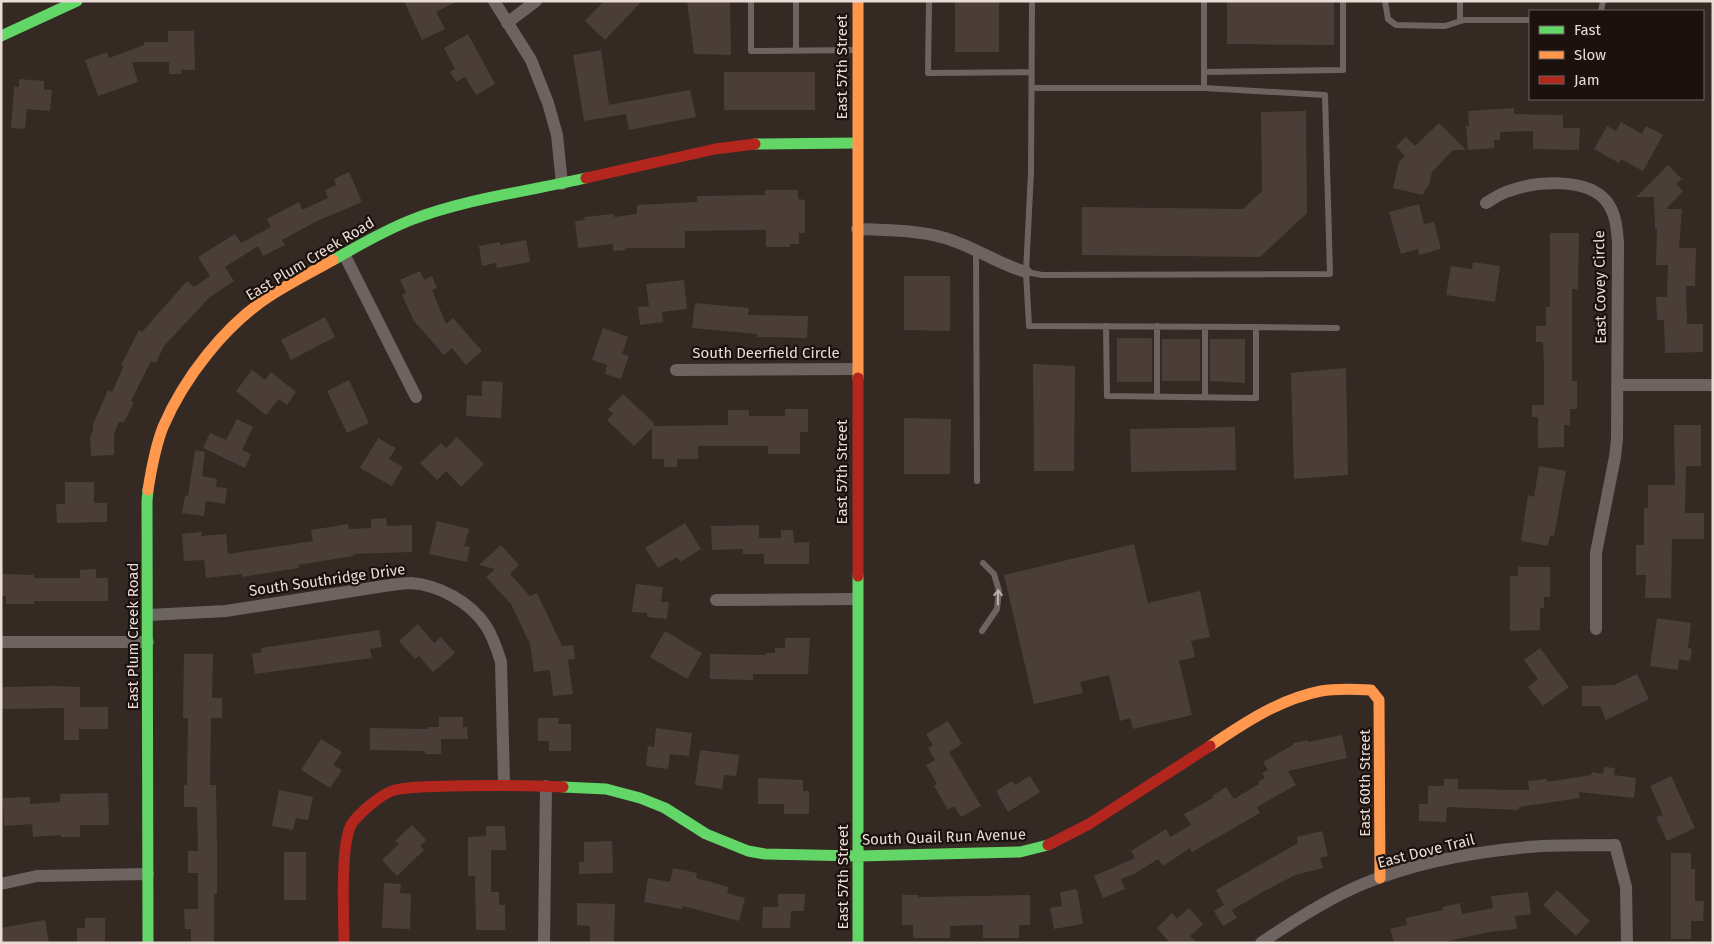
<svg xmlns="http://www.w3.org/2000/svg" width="1714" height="944" font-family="'Fira Sans',sans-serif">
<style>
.building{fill:#4b3e38}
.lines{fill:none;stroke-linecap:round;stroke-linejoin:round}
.lane{stroke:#6d6462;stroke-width:6}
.street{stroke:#6d6462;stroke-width:12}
.fast{stroke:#63d668;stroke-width:11}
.slow{stroke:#ff974d;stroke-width:11}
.jam{stroke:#b3261e;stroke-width:11}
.oneway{stroke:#beb1ad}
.labels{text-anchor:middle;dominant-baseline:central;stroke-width:4.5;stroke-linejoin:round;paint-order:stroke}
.street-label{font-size:15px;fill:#eadbd5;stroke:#1b110d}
</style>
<rect width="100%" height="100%" fill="#342923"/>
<!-- building -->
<path class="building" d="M404 1H458L436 12 445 29 422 40Z
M604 1H642L605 40 585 21Z
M687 1H730L731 55 694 54Z
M955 1H999V52H955Z
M1227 1H1334V45L1227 44Z
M168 31H194L195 70H181L182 74H169V62H132L138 82 98 96 85 60 107 52 109 58 144 45V42H168Z
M468 34 495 84 476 95 465 77 456 82 450 72 455 69 444 48Z
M601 50 609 105 690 90 696 117 629 130 626 114 584 121 573 55Z
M724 72H815V110H724Z
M19 79 44 81V90H52L50 111 27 109 25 129 11 128 14 87H19Z
M1514 108V114L1563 115V128H1580L1579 150 1533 149V131L1500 132V140H1494V148L1468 150 1466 126H1469L1468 111Z
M1306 111 1307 213 1260 257 1082 255V207L1243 209 1262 191 1261 112Z
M1621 122 1642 134 1646 126 1663 135 1643 171 1621 159 1619 163 1594 149 1607 126 1616 131Z
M1439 123 1466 150H1453L1432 172 1429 186 1425 190 1423 195 1393 188 1399 162 1405 156 1396 146 1406 137 1415 146Z
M1668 165 1682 179 1676 184 1683 191 1666 209H1682L1679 248H1696L1695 286H1686L1687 324H1703V352L1665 353 1664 320H1657L1656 297H1667L1668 265H1656L1657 229H1655L1654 197H1636Z
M349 172 362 202 317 221 282 240 285 245 263 256 258 246 225 267 234 281 210 297 164 346 156 363 151 361 131 401 134 402 124 422H119L114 434V455L91 456 90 437 93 431V424L108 390 112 392 124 366 121 365 139 330 142 332 187 281 194 287 210 276 198 257 235 234 241 243 271 227 267 219 299 202 302 210 328 198 325 190 336 185 334 179Z
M765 190H798V199L805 200V233H799V244H790V247H766V230L685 231V248H625L626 250 613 251V244L578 248 575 221 585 220 584 217 614 214V217L637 214V205L697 202V196L765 195Z
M1419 204 1424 224 1434 222 1441 249 1419 255 1418 249 1401 254 1389 212Z
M1550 233H1579L1578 289H1572V381H1577V409H1570V425H1564V447L1538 448V417H1532V405H1544V363L1543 342H1536V326H1546V307H1550Z
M526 240 530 262 497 268 496 263 482 266 479 246 500 242V245Z
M1473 262 1500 266 1495 302 1446 295 1451 266 1472 269Z
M420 271 424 280 432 276 437 288 432 290 446 324 453 318 482 351 466 365 452 348 444 355 414 321 402 295 406 293 400 280Z
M904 276H950V331L904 330Z
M684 280 687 309 662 312 663 322 640 325 638 307 649 306 646 284Z
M695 303 749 308 748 315 808 316 807 338 757 337V334L692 328Z
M325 317 335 337 291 360 281 340Z
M603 328 628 337 622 354 629 356 621 379 605 374 607 365 592 360Z
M1117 338H1150L1152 339V382H1117Z
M1162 339H1200V381H1162Z
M1210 339H1245V383L1210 381Z
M1033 364 1075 366 1074 471H1034Z
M1346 368 1348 475 1294 479 1291 373Z
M252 370 265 380 271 372 296 392 287 405 279 399 266 415 236 391Z
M349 380 369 423 347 433 327 391Z
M482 381 503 382 501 418 466 416 467 395 482 396Z
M623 394 655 424 653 426 728 425V410H749V416H785V409H808V432H800V454H768V446H698V459H677V467H664V459H652V428L634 446 607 420 613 414 608 409Z
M904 418 951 419 950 474H904Z
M237 419 253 427 242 450 251 454 245 468 203 448 210 433 226 440Z
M1674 425H1701V466H1686L1685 513H1704V539H1672L1671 598H1645L1646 575H1636V545H1644V508H1648V485H1675Z
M1235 427 1236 470 1131 472 1130 429Z
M457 437 484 464 461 487 446 471 437 480 420 463 441 443 446 448Z
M378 438 396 448 389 459 403 467 392 486 360 468Z
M195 450 205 452 202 476 217 479 216 487 227 488 225 504 206 501 204 516 182 513 185 496H188Z
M1539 466 1566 471 1554 536H1550L1548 546 1521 541 1528 495 1534 497Z
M65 482H94V503H107V522L57 523 56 504H65Z
M386 518 387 526 412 525V552L353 554V556L298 565 299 568 242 577V574L206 578 204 560 184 561 182 534 202 532 201 536 226 534 228 554 313 541 311 530 348 524 349 529 371 528V519Z
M437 521 469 529 464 546 470 547 467 562 429 554Z
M685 523 701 549 680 562 677 557 658 568 645 548Z
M759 525V538H781V530H793L794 543 809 542V564H764V554H743V549L712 550 711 526Z
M1134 544 1148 603 1200 591 1210 637 1191 641 1195 657 1179 661 1192 715 1133 729 1130 718 1120 721 1109 675 1080 682 1083 693 1034 704 1004 575Z
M501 545 519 565 510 574 530 596 537 593 562 646 573 645 575 659 568 660 573 694 553 696 550 670 534 672 530 644 511 604 486 577 495 569 479 565Z
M1518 567H1550V597H1544V608H1540V630L1510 631V576H1518Z
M96 569V578H108V601H34V604H6V596H1V574L34 575V578H80V570Z
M636 584 663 587 661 602H669L667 619 647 617V613L632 612Z
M1657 618 1691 623 1688 648 1692 649 1690 661 1679 659 1678 670 1650 666Z
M418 624 434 643 441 637 455 653 433 672 419 656 415 659 399 641Z
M379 630 382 647 370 649 372 658 255 674 252 654 262 652 261 648Z
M665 631 702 653 687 679 650 657Z
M785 638H810L808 674H753V680L710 679V654L766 655V653H775V648H785Z
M1540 648 1569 687 1543 706 1528 687 1538 679 1524 660Z
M184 654H213L212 698H222V718H211L210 785H216L217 846V894H214V943H191V929H185L184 909H198V873H188V851H198L197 807H184V785H187L188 718H183Z
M1637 674 1649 699 1606 720 1600 706H1582V686L1614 685Z
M53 686 80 687V707H108V729H79V740H64V708L1 709V687Z
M439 717H463V727H467L468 739H441V754H425V751L370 750V728L428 729V727H439Z
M538 718H559L558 724H571V751H549V741H538Z
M948 721 962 744 949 752 981 806 961 817 954 806 948 810 934 786 937 784 926 765 935 760 928 748 933 745 926 734Z
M656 728 692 733 689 756 670 754 668 769 646 766 648 746 654 747Z
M1342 735 1347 758 1288 771 1296 785 1257 807 1260 813 1192 852 1190 848 1163 866 1158 859 1134 874 1121 879 1125 889 1103 898 1094 876 1135 858 1131 851 1166 829 1170 837 1191 825 1184 814 1213 798 1212 796 1226 787 1234 799 1259 784 1258 782 1265 778 1262 773 1268 770 1263 762 1293 745V743L1308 740V742Z
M321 739 342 752 333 765 342 770 330 788 301 770Z
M700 750 739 755 736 776 724 775 722 789 695 785Z
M1604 767 1615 768 1614 775 1636 778 1634 798 1579 792 1580 798 1519 807V810L1447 807 1446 822 1419 821V804H1428V786H1444V779H1458V789L1529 790 1528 781 1546 779 1547 782 1591 775 1592 772 1603 774Z
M1030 776 1040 792 1008 812 996 791 1012 781 1015 785Z
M1671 776 1695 828 1667 841 1656 817 1663 815 1650 786Z
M758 778 803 780V791H809V814H784V804H758Z
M279 790 313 797 308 820 296 818 293 830 272 826Z
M108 793 109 825H80V837H61V835L33 837 32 824 4 826 3 798 30 797V804L60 802V794Z
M412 825 426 840 420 846 424 850 397 876 382 860 399 844 395 841Z
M486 826H505L506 850H491V892H499V905H505V930H476L475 876H468V837L486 836Z
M1322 831 1328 856 1320 858 1323 868 1295 875 1261 893 1232 910 1237 918 1223 926 1214 911 1224 905 1216 890 1298 843 1297 837Z
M612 841 613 873 579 874V862H584V842Z
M284 852H306V900H284Z
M1671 853H1691V869H1695V901H1704L1703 921H1691V939H1671Z
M673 868 697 873 696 878 729 887 727 893 745 898 739 921 683 906 682 909 644 902 648 878 670 882Z
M384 883 401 884 400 893 411 894 410 929 382 928Z
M1077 889 1083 924 1054 929 1050 908 1062 906 1060 892Z
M1557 890 1590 921 1576 936 1543 905Z
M1528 892 1531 914 1515 916 1517 929 1489 932 1440 943H1394L1390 929 1407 925 1406 918 1443 910 1442 907 1460 903 1462 914 1493 908 1491 896Z
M778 894H805L804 911H791L790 928H762L763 907H778Z
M902 895H918V897L1030 895V925H1019V938H983V925L950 926V938H913V925H902Z
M577 903 615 904 614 943H590V926L577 925Z
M1189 908 1203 924 1190 936 1197 943H1170L1157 928 1172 913 1177 919Z
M85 918H105V943H77V928H85Z
M45 920 49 943H1V928Z"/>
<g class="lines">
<!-- lane -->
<path class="lane" d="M751 1V51L856 50
M796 1V51
M929 1 928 73 1032 72
M1032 1 1031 172 1026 272 1029 326 1256 327V398L1107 396 1106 326
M1385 1 1388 19 1396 25 1445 26 1464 20H1530
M1460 1V21
M1601 11 1603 1
M1204 72 1343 70V1
M1032 88H1204
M976 251 977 481
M1026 272 1042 275 1330 274 1325 95 1204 88V1
M1157 326V397
M1205 327V397
M1256 327 1337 328
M982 631 997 609 999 591 994 574 983 563"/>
<!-- street -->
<path class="street" d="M494 1 531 60 548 103 557 135 562 184
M507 23 536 1
M1486 203C1493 199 1501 193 1509 191 1536 181 1588 177 1607 202 1616 214 1617 229 1618 243L1617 439 1615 457 1596 553V629
M857 229C886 230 917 230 945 238 973 246 998 264 1026 272
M344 254 416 397
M676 370 857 369
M1617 385H1713
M716 600 857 599
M148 615 226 611 384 586C393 585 402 583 411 583 439 585 470 602 486 626 493 637 497 649 501 662L504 784
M1 642H148
M1 884 37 876 148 874
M544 943 546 786
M1261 943C1293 921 1327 899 1363 884 1412 864 1467 853 1519 848 1551 844 1583 846 1615 845L1626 887 1627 943"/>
<!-- fast -->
<path class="fast" d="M1 36 77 1
M755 144 857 143
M333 260C358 246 383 231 411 220 465 199 529 191 586 178
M858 576V943
M563 787 606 789 640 798 665 808 706 834 748 851 765 854 858 856 1020 852 1048 845
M148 943 147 501 148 490"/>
<!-- slow -->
<path class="slow" d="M858 1V378
M148 490C151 471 156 445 163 427 184 378 225 325 270 296 290 283 312 272 333 260
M1210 746C1244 723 1280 699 1321 691 1337 688 1354 689 1371 690L1379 700 1380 878"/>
<!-- jam -->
<path class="jam" d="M586 178 715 149 755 144
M858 378V576
M1048 845 1089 824 1210 746
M344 943C344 916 340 847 351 825 358 814 382 793 395 790 412 786 431 787 448 786 487 785 524 785 563 787"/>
</g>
<!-- one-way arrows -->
<defs><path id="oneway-shaft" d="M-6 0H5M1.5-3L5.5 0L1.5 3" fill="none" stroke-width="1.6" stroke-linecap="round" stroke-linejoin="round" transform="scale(1.25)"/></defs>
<use class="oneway" href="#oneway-shaft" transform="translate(998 597) rotate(-89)"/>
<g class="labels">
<!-- street labels -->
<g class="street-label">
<text transform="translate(842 67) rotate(-90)">East 57th Street</text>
<text transform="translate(310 259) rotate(-31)">East Plum Creek Road</text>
<text transform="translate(1600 287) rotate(-91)">East Covey Circle</text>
<text x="766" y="353">South Deerfield Circle</text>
<text transform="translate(842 472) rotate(-90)">East 57th Street</text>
<text transform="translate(327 580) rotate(-8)">South Southridge Drive</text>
<text transform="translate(133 636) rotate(-90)">East Plum Creek Road</text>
<text transform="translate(1365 783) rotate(-90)">East 60th Street</text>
<text transform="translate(944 837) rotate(-2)">South Quail Run Avenue</text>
<text transform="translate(1426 851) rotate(-14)">East Dove Trail</text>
<text transform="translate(843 877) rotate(-90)">East 57th Street</text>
</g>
</g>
<!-- border -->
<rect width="1714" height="944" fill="none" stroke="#eadbd5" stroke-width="5"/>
<!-- legend -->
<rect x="1529" y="10" width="175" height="90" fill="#1b110d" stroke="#6e625d"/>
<rect x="1539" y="26" width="25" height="8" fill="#63d668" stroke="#6e625d"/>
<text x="1574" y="35" font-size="15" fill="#eadbd5">Fast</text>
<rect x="1539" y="51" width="25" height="8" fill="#ff974d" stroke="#6e625d"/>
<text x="1574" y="60" font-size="15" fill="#eadbd5">Slow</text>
<rect x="1539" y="76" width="25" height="8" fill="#b3261e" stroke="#6e625d"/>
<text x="1574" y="85" font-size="15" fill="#eadbd5">Jam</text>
</svg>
